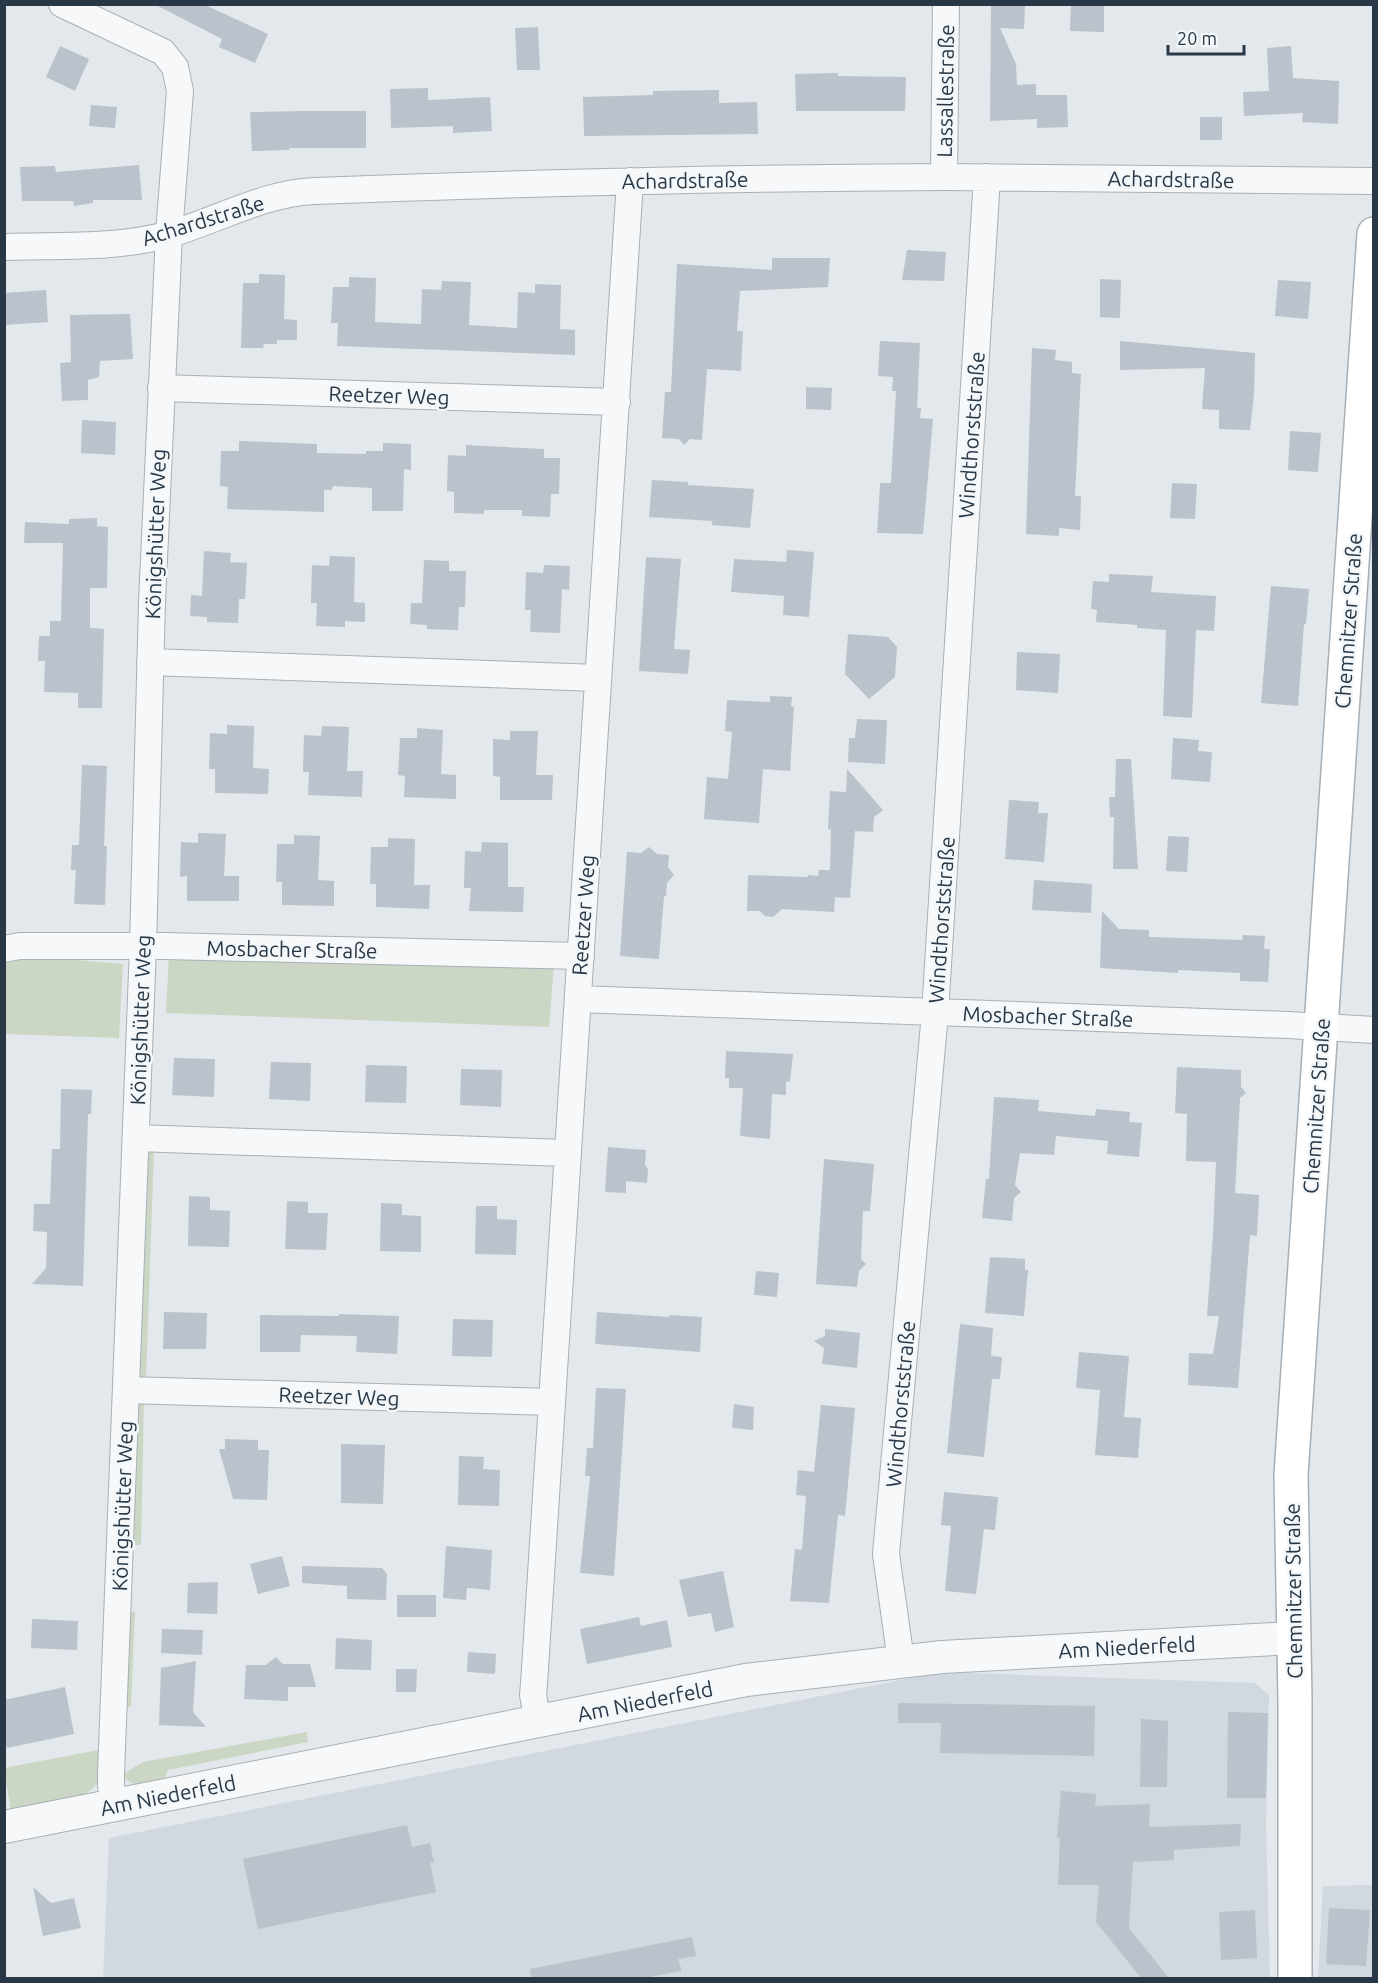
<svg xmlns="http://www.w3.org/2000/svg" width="1378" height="1983" font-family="Ubuntu,sans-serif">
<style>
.built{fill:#d1d8df}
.green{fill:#cbd7c4}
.building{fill:#bac2cb}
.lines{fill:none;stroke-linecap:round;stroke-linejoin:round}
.minor-casing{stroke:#a7b0b7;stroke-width:28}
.tertiary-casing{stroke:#a7b0b7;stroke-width:34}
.secondary-casing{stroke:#a7b0b7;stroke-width:36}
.minor{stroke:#f7f8fa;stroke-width:26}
.tertiary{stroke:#f7f8fa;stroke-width:32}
.secondary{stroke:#fff;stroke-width:33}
.labels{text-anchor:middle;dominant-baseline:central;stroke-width:5;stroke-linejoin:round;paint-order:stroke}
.street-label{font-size:21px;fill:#293846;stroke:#f3f7f9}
</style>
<rect width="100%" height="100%" fill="#e3e8ec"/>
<!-- built -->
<path class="built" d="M941 1672 1255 1683 1269 1695 1266 1824 1270 1978H103L109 1838Z
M1373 1885V1978H1318L1323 1886Z"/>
<!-- green -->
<path class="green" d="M169 955 554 965 549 1027 166 1013Z
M41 957 123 964 119 1038 5 1034 4 963Z
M154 1150 146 1381 136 1374 144 1155Z
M144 1401 141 1545H135L129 1542 134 1408Z
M135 1611 131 1708 122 1703 125 1615Z
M307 1732 308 1742 168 1770 164 1780C150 1783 131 1791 123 1774L143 1762Z
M104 1749 100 1782 82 1797 11 1812 4 1768Z"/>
<!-- building -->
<path class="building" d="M154 4H203L268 34 255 63 219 47 222 39Z
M991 4H1025L1024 29 1000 28 1016 64 1017 85 1036 84V95H1067L1068 127 1037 128V119L990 121Z
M1071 4H1104V32L1070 31Z
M538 27 540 70H517L515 28Z
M60 46 89 59 75 91 46 77Z
M1291 46 1293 78 1339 81 1338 124 1302 122 1303 113 1244 116 1243 92 1269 91 1267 48Z
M838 73V76L906 77 905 111H796L795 74Z
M428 88V100L490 97 492 131 453 133V126L391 128 390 89Z
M719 90V103L757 102 758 134 584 136 583 97 653 95V91Z
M91 105 117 107 115 128 89 126Z
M303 111H366V148H289V150L252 151 250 112Z
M1200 117H1222V140H1200Z
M139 165 142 200H93V203L74 206 73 201H22L20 167 55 166 56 172Z
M907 250 946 252 944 281 902 280Z
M772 258H830L828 287 740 291 737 331H743L741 371 707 369 702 440 690 439 684 445 679 439 662 438 665 392H671L677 264 772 270Z
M259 274 285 275 284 319 297 320V340H277V344H264L263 348H241L243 283H259Z
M349 277 376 278 375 322 421 324 422 289 441 290 442 281 471 282 469 325 517 328 518 292 535 293V284L561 285 560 329 575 330V355L337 346 338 323H331L333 287H349Z
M1100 279 1121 280 1120 318 1100 317Z
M1278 280 1311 282 1308 319 1275 316Z
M46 290 48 322 4 325V293Z
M130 314 133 359 100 361 99 377 88 380V400L62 401 60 363 71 362 70 315Z
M880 341 920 343 917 408H921L920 418 933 419 923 534 877 533 880 483H891L896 391H892L893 377 878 376Z
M1120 341 1255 353 1254 395 1250 430 1219 429V410L1202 409 1205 368 1120 370Z
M1032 348 1056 350 1055 360 1072 362V373L1081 374 1075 496H1081L1080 530 1059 528V536L1026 534Z
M806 387 832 388 831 410 806 409Z
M82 420 116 422 115 455 81 453Z
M1290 431 1321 433 1318 472 1288 470Z
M239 441 317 444V453L366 454V451H383V443L411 444V470L404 469 403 511H372V488L333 486 332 490H324V512L227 509 228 487 220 486 221 451H239Z
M466 445 544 449V458H560L559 494H551L550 517 522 516V510H484V514L454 513V492L447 491 448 455 466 456Z
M652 480 688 482V485L754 489 750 528 712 525V521L649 517Z
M1172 483 1197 484 1195 519 1170 518Z
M97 518V526L108 527 107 588H90V628L104 629 102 708H78V693L44 692 45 661H38L39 636H50V621H61L63 543H24L25 522 69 524V519Z
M787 550 814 552 809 617 783 615 784 596 731 592 734 559 786 562Z
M204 551 231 553 230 562 247 563 245 599H239L238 623 207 622V617L190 616 191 595 202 596Z
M330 556 355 557 354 602 365 603V622L345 621V627L316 626 317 603H311L312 565 329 566Z
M646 557 681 559 674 649 690 650 688 674 639 671Z
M424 560 449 561V571H466L465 607H459L458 630 427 629V625L410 624 411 603H422Z
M544 565 570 566 569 590 562 589 560 633 530 632 531 610H525L526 572 543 573Z
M1109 574 1153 576 1151 592 1216 596 1214 631 1196 630 1192 718 1163 716 1166 630 1137 628V625L1096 622 1097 610 1091 609 1093 581 1109 582Z
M1271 586 1309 589 1306 624H1304L1298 706 1261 703Z
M848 634 888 637 897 647 895 677 869 699 845 674Z
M1017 652 1060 654 1058 693 1016 690Z
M770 696 792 697 791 706 794 707 790 771 763 769 759 823 704 819 707 777 728 779 732 732 725 731 727 700 770 702Z
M857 719 887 720 885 764 848 762 849 738H855Z
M227 725 254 726 253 768 269 769 268 794 215 793V769H209L210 733 227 734Z
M322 726 349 727 347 771H363L362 797 308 795 309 772H303L304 735 321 736Z
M417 728 443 730 441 774 456 775V799L404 797 405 776 398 775 400 738H417Z
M510 731H538L536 775H553L552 800H500V777L493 776V739L510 740Z
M1173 738 1199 740 1198 751 1212 752 1210 782 1171 779Z
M1116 759H1131L1138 869H1113L1114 817H1110L1109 797H1115Z
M82 765 107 766 104 846H107L105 905 74 904 76 870H71L72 845H79Z
M847 769 883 810 874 817 873 832 855 831 850 898 835 897 834 912 782 909 773 917 765 916 760 911H747L748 875 808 877V875L818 876 819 870H830L831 830 828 829 830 791 846 792Z
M1009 800 1039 802 1038 813H1048L1044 862 1005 859Z
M198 833 226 834 224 876H239V901H187V876L180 877 181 842 198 843Z
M294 835 320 836 318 880 334 881V906L282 905V882H276L277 844H294Z
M1168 836 1189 837 1187 872 1166 871Z
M388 838 415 839 414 885H430L429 909 376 907V884H370L371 847H388Z
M482 842 508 843V887H524L523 912 469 911 471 888H464L465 851 481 852Z
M649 847 657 854 669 855 668 867 674 875 667 883 666 896H664L659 959 620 956 627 852 641 853Z
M1034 880 1092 884 1091 913 1032 910Z
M1102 911 1119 929 1149 930V937L1242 940 1243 935 1265 936 1264 949H1270L1268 982 1240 981V973L1178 970V973L1100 968Z
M726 1051 793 1054 790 1081 786 1082V1095L772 1094 770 1139 740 1136 743 1088H729V1078H725Z
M174 1058 215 1059 214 1097 172 1095Z
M271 1062 311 1063 310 1101 269 1099Z
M366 1065 407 1066 406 1103 365 1102Z
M1177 1067 1241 1070V1087L1246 1093 1240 1098 1235 1193 1259 1195 1257 1236 1250 1235 1238 1388 1188 1385 1189 1353 1213 1354 1219 1316H1207L1213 1234 1216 1162 1186 1161 1187 1114 1175 1113Z
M461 1069 502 1070 501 1107 460 1105Z
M61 1089 92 1090 91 1114H88L83 1286 32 1284 46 1268 47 1232 33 1231 34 1204H50L52 1149H60Z
M994 1097 1039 1100 1038 1111 1095 1116 1096 1109 1130 1112 1129 1122 1142 1123 1139 1157 1107 1154 1108 1141 1056 1136 1054 1155 1020 1153 1015 1185 1021 1192 1014 1198 1012 1221 982 1218 986 1179H989Z
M608 1147 646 1150 645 1165 648 1169 647 1183 626 1181V1193L605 1192Z
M824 1159 874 1164 870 1211H863L861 1259 866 1264 859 1271 857 1287 816 1284Z
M189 1196 210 1197V1210L230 1211 229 1247 188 1246Z
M287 1201 308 1202V1213H328L326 1250 285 1249Z
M381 1203 402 1204V1215L421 1216V1252L380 1251Z
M476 1206H497V1219L517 1220 516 1255 475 1254Z
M990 1257 1025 1259V1270H1028L1024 1316 985 1313Z
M756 1271 779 1273 777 1297 754 1295Z
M164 1312 207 1313 206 1349H163Z
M597 1312 669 1317V1315L702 1317 700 1352 595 1344Z
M339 1314 399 1316 397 1354 356 1352 357 1336 301 1335 300 1352H260V1315L339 1316Z
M453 1319 493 1320 492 1357 452 1356Z
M960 1324 993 1328 991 1356 1002 1357 1000 1379H992L984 1457 947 1453Z
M825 1329 860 1333 857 1368 822 1364 824 1348 814 1341 825 1336Z
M1079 1352 1129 1356 1124 1417 1141 1418 1138 1458 1095 1455 1100 1390 1076 1388Z
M596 1388 626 1389 614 1576 580 1573 590 1476H585L587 1448H593Z
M734 1404 754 1407 753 1430 732 1428Z
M821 1405 855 1408 845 1516 838 1515 829 1603 790 1601 795 1549 802 1550 806 1496 796 1495 798 1470 814 1472Z
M225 1439 258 1440V1450H269L267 1500 233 1499 219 1449H225Z
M341 1444 385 1445 383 1504 341 1503Z
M459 1456 484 1457 483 1469 500 1470 499 1506 458 1505Z
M944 1492 998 1497 995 1530 984 1529 976 1594 945 1591 951 1526 941 1525Z
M446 1546 492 1550 490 1590 467 1588 466 1600 443 1598Z
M282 1556 290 1586 258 1594 250 1564Z
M302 1566 382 1568 387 1574 386 1600 347 1599V1586L302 1583Z
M723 1571 734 1627 715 1632 711 1613 688 1617 679 1580Z
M218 1582 217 1614 187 1613 188 1583Z
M397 1595H436V1617H397Z
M639 1617 641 1626 667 1620 672 1647 587 1664 580 1629Z
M32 1619 78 1621 77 1650 31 1648Z
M162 1629 203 1630 202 1655 161 1653Z
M336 1638 372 1640 371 1670 335 1669Z
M468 1652 496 1654 495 1674 467 1672Z
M276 1657 283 1664H310L316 1687H288V1701L244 1699 246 1665H266Z
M196 1661 193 1712 206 1727 159 1725 161 1668Z
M396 1669H417L416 1692H396Z
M65 1687 74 1734 7 1748 4 1737V1700Z
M898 1703 1095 1706 1094 1756 940 1753 941 1723H898Z
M1228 1712 1268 1713 1266 1798H1227Z
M1141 1719 1168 1721 1167 1787H1140Z
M1061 1791 1096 1794 1095 1806 1150 1804 1149 1827 1241 1824 1240 1846 1174 1850V1860L1133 1862 1129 1928 1169 1978H1141L1096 1922 1099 1885H1058L1060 1838H1057Z
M407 1825 412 1847 430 1843 434 1862 430 1863 436 1892 258 1929 243 1859Z
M33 1887 51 1903 74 1898 81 1928 43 1936Z
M1329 1908 1370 1910 1366 1966 1326 1964Z
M1255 1910 1257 1958 1221 1960 1219 1912Z
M692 1937 696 1956 678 1959 682 1971 644 1978H531L530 1969Z"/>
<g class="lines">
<defs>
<path id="minor" d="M62 4 163 52 175 67 180 91 169 234 152 602 143 946 111 1774V1786L114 1806
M944 177 946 4
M4 247C59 245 117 249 170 234 218 220 264 193 315 191 525 183 735 178 945 177 1088 177 1231 181 1374 181
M161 388 617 402
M150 662 598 678
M4 949 20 946H166L581 956
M578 999 1288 1025 1374 1030
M136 1138 567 1153
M127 1390 551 1402
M901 1661 886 1554 935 1013 987 177
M538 1722 533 1695 534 1684 630 181"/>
<path id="tertiary" d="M4 1827 746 1680 942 1657 1293 1638"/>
<path id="secondary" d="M1295 1978V1701L1291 1475 1374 234"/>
</defs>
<!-- minor casing -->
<use href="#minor" class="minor-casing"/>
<!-- tertiary casing -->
<use href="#tertiary" class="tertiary-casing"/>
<!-- secondary casing -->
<use href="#secondary" class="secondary-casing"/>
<!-- minor -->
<use href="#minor" class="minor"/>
<!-- tertiary -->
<use href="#tertiary" class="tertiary"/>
<!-- secondary -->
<use href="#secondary" class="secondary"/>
</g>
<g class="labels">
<!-- street labels -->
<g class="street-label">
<text transform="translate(945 91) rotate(-89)">Lassallestraße</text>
<text transform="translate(1171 179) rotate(1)">Achardstraße</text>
<text transform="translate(685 180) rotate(-1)">Achardstraße</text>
<text transform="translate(203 220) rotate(-17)">Achardstraße</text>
<text transform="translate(389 395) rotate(2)">Reetzer Weg</text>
<text transform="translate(971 435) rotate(-86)">Windthorststraße</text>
<text transform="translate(155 534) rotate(-88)">Königshütter Weg</text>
<text transform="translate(1348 621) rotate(-86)">Chemnitzer Straße</text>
<text transform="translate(583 915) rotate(-86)">Reetzer Weg</text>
<text transform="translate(941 920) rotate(-86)">Windthorststraße</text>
<text transform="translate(292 949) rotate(1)">Mosbacher Straße</text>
<text transform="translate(1048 1016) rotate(2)">Mosbacher Straße</text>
<text transform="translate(140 1020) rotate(-88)">Königshütter Weg</text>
<text transform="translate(1316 1106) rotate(-86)">Chemnitzer Straße</text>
<text transform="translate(339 1396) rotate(2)">Reetzer Weg</text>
<text transform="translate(900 1404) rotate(-85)">Windthorststraße</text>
<text transform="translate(122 1506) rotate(-88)">Königshütter Weg</text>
<text transform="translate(1293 1591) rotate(-91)">Chemnitzer Straße</text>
<text transform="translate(1127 1647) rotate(-3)">Am Niederfeld</text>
<text transform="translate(645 1701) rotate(-11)">Am Niederfeld</text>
<text transform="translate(168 1795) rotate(-11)">Am Niederfeld</text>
</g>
</g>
<!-- border -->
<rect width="1378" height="1983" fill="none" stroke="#293846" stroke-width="12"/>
<!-- scale -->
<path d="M1168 45v9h76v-9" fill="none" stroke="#293846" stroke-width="3"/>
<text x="1177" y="45" font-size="18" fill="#293846" stroke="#f3f7f9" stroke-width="4.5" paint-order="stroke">20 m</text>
</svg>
